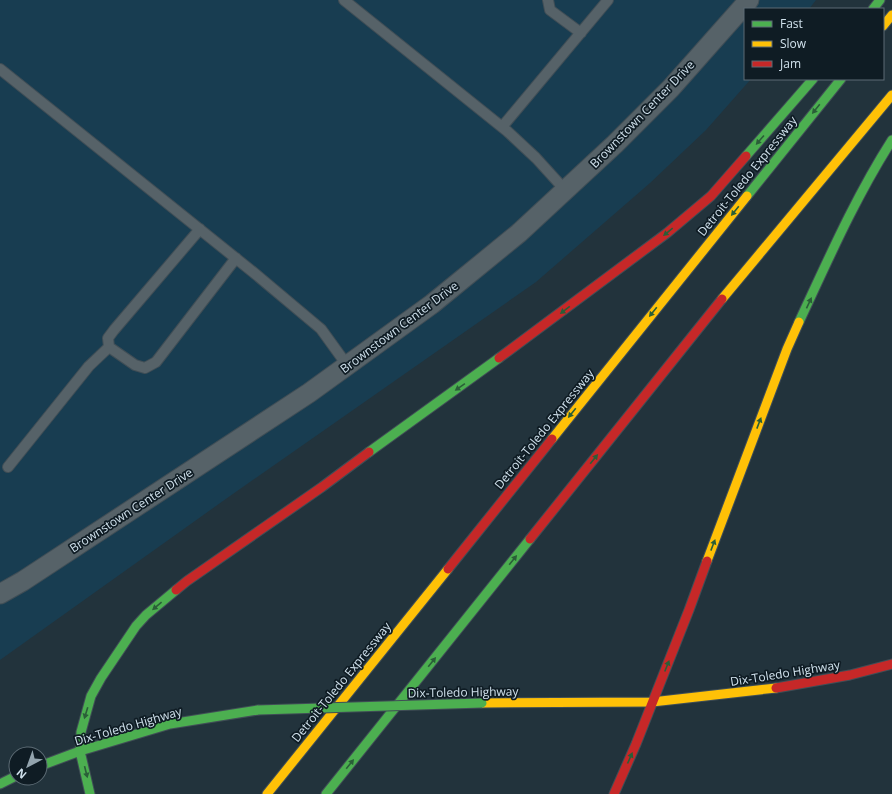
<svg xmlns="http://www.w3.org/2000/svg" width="892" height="794" font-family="'Open Sans',sans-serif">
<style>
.built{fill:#183d51}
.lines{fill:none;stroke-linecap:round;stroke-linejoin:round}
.lane-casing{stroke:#404e56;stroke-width:12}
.street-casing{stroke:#404e56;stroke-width:21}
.fast-casing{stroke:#404e56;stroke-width:11}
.slow-casing{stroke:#404e56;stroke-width:11}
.jam-casing{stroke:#404e56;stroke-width:11}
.lane{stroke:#566268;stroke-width:10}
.street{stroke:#566268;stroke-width:19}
.fast{stroke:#4caf50;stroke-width:9}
.slow{stroke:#ffc107;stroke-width:9}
.jam{stroke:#c62828;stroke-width:9}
.fast-bridge-casing{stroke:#404e56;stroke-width:11;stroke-linecap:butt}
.fast-bridge{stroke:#4caf50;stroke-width:9}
.oneway{fill:#2a5e38}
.labels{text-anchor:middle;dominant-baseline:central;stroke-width:3.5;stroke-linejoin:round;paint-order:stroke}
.street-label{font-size:12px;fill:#d0e1ec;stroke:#0f1c24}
</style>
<rect width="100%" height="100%" fill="#22333c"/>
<!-- built -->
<path class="built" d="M0 0H816L809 9H745V79H751L706 130 650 183 536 282 230 496 0 660Z"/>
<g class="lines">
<defs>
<path id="lane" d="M344 0 507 131 536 158 566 191
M548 0 550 10 581 33
M0 69 253 272 321 329 347 365
M502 127 608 0
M200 229 114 330 108 338 109 347 135 365 145 368 156 362 236 258
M8 467 89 366 109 347"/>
<path id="street" d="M0 594 23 581 309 393 432 304 519 233 615 144 671 88 749 0"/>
<path id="fast" d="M873 9 880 0
M746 156 813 79
M747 196 841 79
M799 322C828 260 855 198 892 140
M369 452 499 358
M40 766 80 751 170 724 258 710
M0 784 16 776
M90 794 80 751 81 732 91 696 101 678 136 626 146 615 176 590
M326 794 530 539"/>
<path id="slow" d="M883 26 892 15
M722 299 892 95
M552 439 747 196
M707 561 787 349 799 322
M482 703 652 702 776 688
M267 794 448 569"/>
<path id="jam" d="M499 358 667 233 711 196 746 156
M530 539 722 299
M448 569 552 439
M176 590 187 581 322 487 369 452
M776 688 850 675 892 664
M614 794 636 744 689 610 707 561"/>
</defs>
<!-- lane casing -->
<use href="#lane" class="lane-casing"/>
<!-- street casing -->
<use href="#street" class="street-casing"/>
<!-- fast casing -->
<use href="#fast" class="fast-casing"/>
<!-- slow casing -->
<use href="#slow" class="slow-casing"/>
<!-- jam casing -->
<use href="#jam" class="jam-casing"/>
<!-- lane -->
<use href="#lane" class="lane"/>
<!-- street -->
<use href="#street" class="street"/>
<!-- fast -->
<use href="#fast" class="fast"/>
<!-- slow -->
<use href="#slow" class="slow"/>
<!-- jam -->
<use href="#jam" class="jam"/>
<defs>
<path id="fast-bridge" d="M258 710 482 703"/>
</defs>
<!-- fast-bridge casing -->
<use href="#fast-bridge" class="fast-bridge-casing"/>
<!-- fast-bridge -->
<use href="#fast-bridge" class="fast-bridge"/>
</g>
<!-- one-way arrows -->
<defs><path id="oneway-solid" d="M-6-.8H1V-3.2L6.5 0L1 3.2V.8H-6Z"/></defs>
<g class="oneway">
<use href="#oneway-solid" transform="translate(816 109) rotate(129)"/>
<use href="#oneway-solid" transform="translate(760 140) rotate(131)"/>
<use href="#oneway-solid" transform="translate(735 211) rotate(129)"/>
<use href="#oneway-solid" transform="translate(668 232) rotate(141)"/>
<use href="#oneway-solid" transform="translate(809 303) rotate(-65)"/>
<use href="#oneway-solid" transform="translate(565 310) rotate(143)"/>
<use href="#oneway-solid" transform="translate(653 312) rotate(129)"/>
<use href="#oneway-solid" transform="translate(460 387) rotate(145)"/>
<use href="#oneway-solid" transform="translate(572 413) rotate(129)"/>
<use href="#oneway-solid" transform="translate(759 423) rotate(-69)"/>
<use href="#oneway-solid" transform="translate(594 459) rotate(-51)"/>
<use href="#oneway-solid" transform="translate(713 545) rotate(-69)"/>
<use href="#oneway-solid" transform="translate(513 560) rotate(-51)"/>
<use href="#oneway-solid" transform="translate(157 606) rotate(140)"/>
<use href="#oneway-solid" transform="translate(432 662) rotate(-51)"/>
<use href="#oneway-solid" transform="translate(667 666) rotate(-68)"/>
<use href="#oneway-solid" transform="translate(86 713) rotate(107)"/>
<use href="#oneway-solid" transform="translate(630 758) rotate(-66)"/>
<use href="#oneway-solid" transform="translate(350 764) rotate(-51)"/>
<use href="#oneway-solid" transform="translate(86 772) rotate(76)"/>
</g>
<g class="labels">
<!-- street labels -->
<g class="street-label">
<text transform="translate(642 114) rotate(-46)">Brownstown Center Drive</text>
<text transform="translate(747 176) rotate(-51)">Detroit-Toledo Expressway</text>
<text transform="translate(399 327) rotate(-37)">Brownstown Center Drive</text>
<text transform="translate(544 429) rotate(-51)">Detroit-Toledo Expressway</text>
<text transform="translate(131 510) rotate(-33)">Brownstown Center Drive</text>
<text transform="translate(785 673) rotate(-9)">Dix-Toledo Highway</text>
<text transform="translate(341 682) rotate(-51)">Detroit-Toledo Expressway</text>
<text transform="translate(463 692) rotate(-1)">Dix-Toledo Highway</text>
<text transform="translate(128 726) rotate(-16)">Dix-Toledo Highway</text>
</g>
</g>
<!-- legend -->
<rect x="744" y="8" width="140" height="72" fill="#0f1c24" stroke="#5c6b74"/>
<rect x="752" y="21" width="20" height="6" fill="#4caf50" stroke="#5c6b74"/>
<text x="780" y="28" font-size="12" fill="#d0e1ec">Fast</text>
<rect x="752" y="41" width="20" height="6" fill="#ffc107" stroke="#5c6b74"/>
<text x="780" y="48" font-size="12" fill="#d0e1ec">Slow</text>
<rect x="752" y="61" width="20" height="6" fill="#c62828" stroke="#5c6b74"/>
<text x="780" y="68" font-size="12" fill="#d0e1ec">Jam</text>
<!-- north arrow -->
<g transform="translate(28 766) rotate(221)"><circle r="19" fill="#0f1c24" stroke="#5c6b74"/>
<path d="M0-3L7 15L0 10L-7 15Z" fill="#93a4ae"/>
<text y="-6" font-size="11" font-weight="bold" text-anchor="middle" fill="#d0e1ec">N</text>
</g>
</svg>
